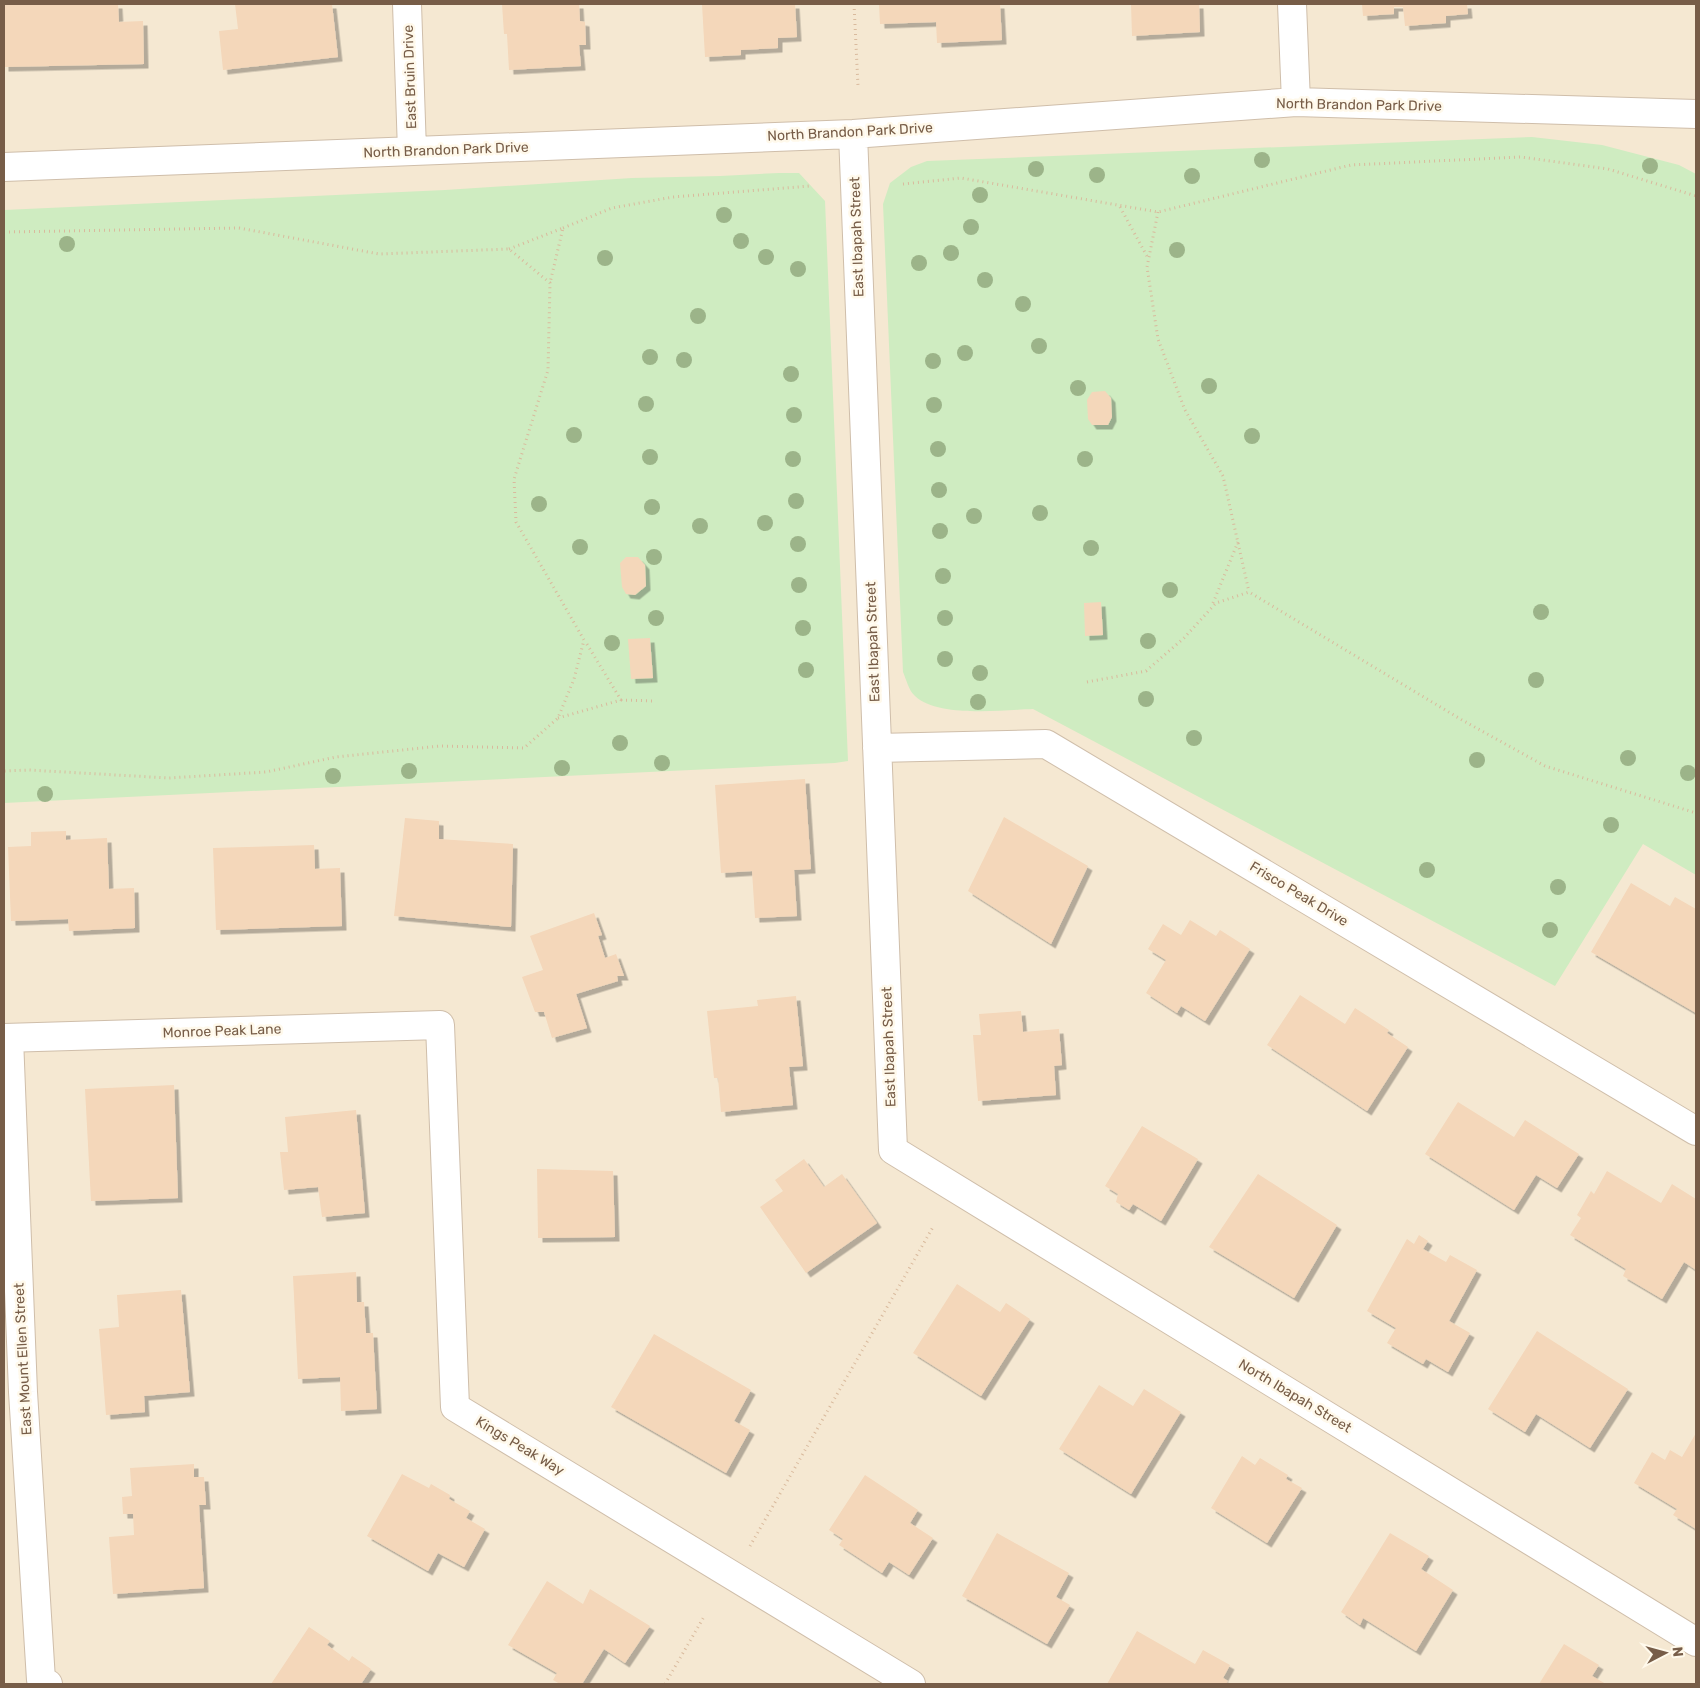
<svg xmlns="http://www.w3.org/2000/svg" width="1700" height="1688" font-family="Rubik,sans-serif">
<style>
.residential{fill:#f5e8d2}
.green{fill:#cfecc1}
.building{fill:#f4d7ba;filter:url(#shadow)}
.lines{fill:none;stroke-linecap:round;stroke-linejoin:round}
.minor-casing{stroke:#cfbeaa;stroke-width:30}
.path{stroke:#d9ba9d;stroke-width:3;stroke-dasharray:1 4;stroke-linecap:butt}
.minor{stroke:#fff;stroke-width:28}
.tree{fill:#9cb489}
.labels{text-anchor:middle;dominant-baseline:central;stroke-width:5;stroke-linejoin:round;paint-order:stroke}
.street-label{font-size:14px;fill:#775d48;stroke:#fff9eb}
</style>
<defs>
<filter id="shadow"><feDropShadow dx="4.5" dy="4.5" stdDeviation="0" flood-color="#0004"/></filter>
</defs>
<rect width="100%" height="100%" fill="#fdf6e4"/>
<!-- residential -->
<path class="residential" d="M4 4H1696V1684H4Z"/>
<!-- green -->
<path class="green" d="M1532 137 1602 145 1679 165 1696 174V875L1643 844 1555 986 1033 709C1003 710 938 718 915 696 909 691 906 679 903 672L883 204 890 183 911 167 927 161Z
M779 173H799L825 201 848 761 835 763 4 803V210L445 190 632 178 720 176Z"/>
<!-- building -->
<path class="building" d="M4 4H118L119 22 143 21 144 64 4 67Z
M235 4H332L338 57 223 70 219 31 238 29Z
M502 4H579L580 21 585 22 586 45H579L581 66 509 70 507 34H504Z
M702 4H795L797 37 778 38V48L741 50V55L705 57Z
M879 4H1000L1002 40 937 43 936 22 880 24Z
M1131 4H1199L1200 32 1132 36Z
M1362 4H1467L1468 14 1446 16V23L1405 26 1403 7H1394V14L1363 16Z
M1105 391 1111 398 1112 417 1108 425H1092L1088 419 1087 400 1092 392Z
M626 557H638L645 565 646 586 635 595 626 594 622 587 620 563Z
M1101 602 1103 635 1085 636 1084 603Z
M650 638 653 678 631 679 628 639Z
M805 779 811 869 794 870 797 916 755 918 752 871 721 873 715 785Z
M1004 817 1088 866 1051 944 968 891Z
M405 818 439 821V839L513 844 511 927 394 916Z
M66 831V840L107 838 109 889 134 888 135 928 69 931 68 919 11 921 8 847 31 846V832Z
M314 845 315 869 340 868 342 926 216 930 213 848Z
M1631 883 1670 906 1675 897 1696 909V1013L1591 952Z
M594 913 602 935 598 936 605 958 616 954 624 976H617L618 981 576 994 587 1028 552 1038 544 1012H535L522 977 543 970 530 936Z
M1190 920 1216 936 1220 930 1250 949 1205 1021 1181 1006 1177 1013 1146 993 1166 960 1148 949 1163 924 1181 935Z
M1300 995 1345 1024 1355 1008 1389 1030 1387 1033 1408 1047 1367 1111 1267 1045Z
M796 996 803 1066 789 1067 793 1105 721 1112 718 1078H714L707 1011 758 1006 757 1000Z
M1021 1011 1023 1032 1059 1029 1062 1065 1054 1066 1056 1095 978 1101 973 1035H981L979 1014Z
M174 1085 178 1198 91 1201 85 1089Z
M1458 1102 1514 1137 1525 1120 1579 1154 1557 1188 1536 1175 1514 1210 1425 1154Z
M356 1110 365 1213 322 1217 318 1187 284 1190 280 1152H288L285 1117Z
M1142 1126 1198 1159 1161 1221 1133 1204 1129 1210 1116 1202 1118 1194 1105 1186Z
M804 1159 824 1187 842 1174 877 1223 806 1273 760 1207 783 1191 775 1180Z
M537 1169 613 1171 615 1237 538 1238Z
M1607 1171 1661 1203 1672 1184 1696 1199V1270L1684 1262 1662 1299 1623 1276 1626 1269 1570 1235 1581 1218 1577 1215 1591 1191 1594 1194Z
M1258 1174 1337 1225 1294 1298 1209 1247Z
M1419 1235 1428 1241 1423 1249 1446 1262 1450 1255 1477 1270 1449 1321 1470 1333 1448 1372 1426 1359 1423 1364 1387 1343 1396 1328 1367 1311 1407 1239 1414 1244Z
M356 1272 357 1302H364L366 1333H373L377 1409 341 1411 340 1377 298 1379 293 1276Z
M957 1284 1000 1312 1006 1303 1030 1319 981 1396 913 1353Z
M181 1290 190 1392 144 1396 145 1412 106 1415 99 1329 119 1327 117 1295Z
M1537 1331 1628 1389 1590 1448 1536 1414 1525 1432 1488 1409Z
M654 1334 751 1390 734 1421 750 1430 726 1473 611 1407Z
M1099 1385 1133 1406 1144 1389 1181 1412 1131 1494 1059 1449Z
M1696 1433V1529L1673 1515 1677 1509 1634 1483 1652 1452 1665 1460 1670 1450 1682 1457Z
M1242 1456 1255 1465 1260 1458 1288 1475 1286 1479 1302 1488 1267 1543 1211 1508Z
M194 1464V1477H204L206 1505H199L204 1588 113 1594 109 1537 134 1535 133 1514H123L122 1497 132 1496 130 1468Z
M402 1474 429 1488 431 1484 450 1495 449 1499 470 1511 466 1518 485 1529 464 1567 438 1553 428 1571 367 1536Z
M865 1475 918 1510 910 1523 933 1538 909 1575 889 1562 882 1573 839 1545 843 1539 829 1530Z
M997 1533 1069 1573 1056 1597 1070 1605 1047 1644 962 1596Z
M1390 1533 1429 1556 1421 1569 1453 1590 1416 1651 1363 1618 1360 1625 1341 1612Z
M547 1581 583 1604 590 1589 650 1626 625 1663 604 1649 582 1684H560L553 1680 557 1673 508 1645Z
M309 1627 330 1641 327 1645 349 1661 352 1656 371 1669 361 1684H271Z
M1137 1631 1195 1664 1203 1650 1230 1665 1223 1678 1228 1681 1226 1684H1107Z
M1564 1644 1599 1665 1592 1676 1606 1684H1539Z"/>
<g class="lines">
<defs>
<path id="minor" d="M407 4 412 151
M1292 4 1296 102
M853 134 893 1150 1696 1642
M4 167 853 134 1296 102 1696 114
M877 748 1046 744 1696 1131
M4 1038 440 1025 455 1407 911 1684
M9 1038 23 1392 41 1680 48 1684"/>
</defs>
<!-- minor casing -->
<use href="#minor" class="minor-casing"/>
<!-- path -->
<path class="path" d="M854 4 858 86
M903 184 961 178 1158 212 1351 165 1521 157 1608 169 1696 196
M1120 207 1148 258
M1158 212 1147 267 1158 339 1185 410 1223 476 1249 592
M563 228 612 208 673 197 810 186
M4 232 239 228 379 254 509 249 550 283 548 370 514 479 516 522 584 640 574 679 558 718 524 748 440 746 336 757 266 772 169 778 29 770 4 771
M509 249 563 228 550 283
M1213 603 1238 542
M1087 682 1146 671 1184 638 1216 603 1249 592 1462 720 1545 766 1696 813
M621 700 655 701
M558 718 621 700 585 641
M750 1546 933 1227
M665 1684 705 1615"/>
<!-- minor -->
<use href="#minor" class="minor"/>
</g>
<!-- trees -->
<g class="tree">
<circle cx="1262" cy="160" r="8"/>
<circle cx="1650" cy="166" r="8"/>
<circle cx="1036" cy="169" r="8"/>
<circle cx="1097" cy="175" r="8"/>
<circle cx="1192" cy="176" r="8"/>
<circle cx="980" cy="195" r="8"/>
<circle cx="724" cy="215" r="8"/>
<circle cx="971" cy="227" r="8"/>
<circle cx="741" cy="241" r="8"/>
<circle cx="67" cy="244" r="8"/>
<circle cx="1177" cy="250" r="8"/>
<circle cx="951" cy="253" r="8"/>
<circle cx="766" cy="257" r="8"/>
<circle cx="605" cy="258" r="8"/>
<circle cx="919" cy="263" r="8"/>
<circle cx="798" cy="269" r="8"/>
<circle cx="985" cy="280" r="8"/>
<circle cx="1023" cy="304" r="8"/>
<circle cx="698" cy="316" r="8"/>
<circle cx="1039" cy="346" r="8"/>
<circle cx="965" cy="353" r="8"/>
<circle cx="650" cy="357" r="8"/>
<circle cx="684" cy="360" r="8"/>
<circle cx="933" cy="361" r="8"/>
<circle cx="791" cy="374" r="8"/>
<circle cx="1209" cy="386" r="8"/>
<circle cx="1078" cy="388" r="8"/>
<circle cx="646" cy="404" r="8"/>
<circle cx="934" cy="405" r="8"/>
<circle cx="794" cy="415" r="8"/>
<circle cx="574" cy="435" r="8"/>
<circle cx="1252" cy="436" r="8"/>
<circle cx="938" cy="449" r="8"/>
<circle cx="650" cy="457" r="8"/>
<circle cx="793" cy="459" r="8"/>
<circle cx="1085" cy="459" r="8"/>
<circle cx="939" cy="490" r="8"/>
<circle cx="796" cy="501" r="8"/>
<circle cx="539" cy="504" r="8"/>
<circle cx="652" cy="507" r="8"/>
<circle cx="1040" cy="513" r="8"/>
<circle cx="974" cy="516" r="8"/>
<circle cx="765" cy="523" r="8"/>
<circle cx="700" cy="526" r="8"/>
<circle cx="940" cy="531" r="8"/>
<circle cx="798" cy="544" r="8"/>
<circle cx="580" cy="547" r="8"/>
<circle cx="1091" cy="548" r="8"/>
<circle cx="654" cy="557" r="8"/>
<circle cx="943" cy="576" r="8"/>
<circle cx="799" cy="585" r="8"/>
<circle cx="1170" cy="590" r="8"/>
<circle cx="1541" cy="612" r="8"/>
<circle cx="656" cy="618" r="8"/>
<circle cx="945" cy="618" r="8"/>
<circle cx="803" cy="628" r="8"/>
<circle cx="1148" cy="641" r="8"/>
<circle cx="612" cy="643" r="8"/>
<circle cx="945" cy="659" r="8"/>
<circle cx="806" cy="670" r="8"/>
<circle cx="980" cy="673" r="8"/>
<circle cx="1536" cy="680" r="8"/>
<circle cx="1146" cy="699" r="8"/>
<circle cx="978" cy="702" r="8"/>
<circle cx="1194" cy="738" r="8"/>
<circle cx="620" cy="743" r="8"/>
<circle cx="1628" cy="758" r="8"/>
<circle cx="1477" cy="760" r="8"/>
<circle cx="662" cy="763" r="8"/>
<circle cx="562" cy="768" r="8"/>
<circle cx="409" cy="771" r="8"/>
<circle cx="1688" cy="773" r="8"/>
<circle cx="333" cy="776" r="8"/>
<circle cx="45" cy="794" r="8"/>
<circle cx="1611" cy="825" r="8"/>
<circle cx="1427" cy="870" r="8"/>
<circle cx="1558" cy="887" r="8"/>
<circle cx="1550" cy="930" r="8"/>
</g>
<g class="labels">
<!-- street labels -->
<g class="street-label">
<text transform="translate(410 77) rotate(-92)">East Bruin Drive</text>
<text transform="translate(1359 105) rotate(1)">North Brandon Park Drive</text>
<text transform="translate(850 132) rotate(-3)">North Brandon Park Drive</text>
<text transform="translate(446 150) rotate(-2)">North Brandon Park Drive</text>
<text transform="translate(857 237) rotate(-92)">East Ibapah Street</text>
<text transform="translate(873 642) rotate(-92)">East Ibapah Street</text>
<text transform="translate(1299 894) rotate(31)">Frisco Peak Drive</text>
<text transform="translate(222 1031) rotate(-2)">Monroe Peak Lane</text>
<text transform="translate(889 1047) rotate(-92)">East Ibapah Street</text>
<text transform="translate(23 1359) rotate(-93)">East Mount Ellen Street</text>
<text transform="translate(1295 1396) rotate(31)">North Ibapah Street</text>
<text transform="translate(520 1446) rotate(31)">Kings Peak Way</text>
</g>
</g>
<!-- border -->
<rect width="1700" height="1688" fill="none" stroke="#775d48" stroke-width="10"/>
<!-- north arrow -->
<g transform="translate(1665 1653) rotate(84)" stroke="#fff9eb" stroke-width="4" paint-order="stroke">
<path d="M0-4L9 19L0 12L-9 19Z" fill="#775d48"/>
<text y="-8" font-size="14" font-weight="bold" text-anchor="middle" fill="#775d48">N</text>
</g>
</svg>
